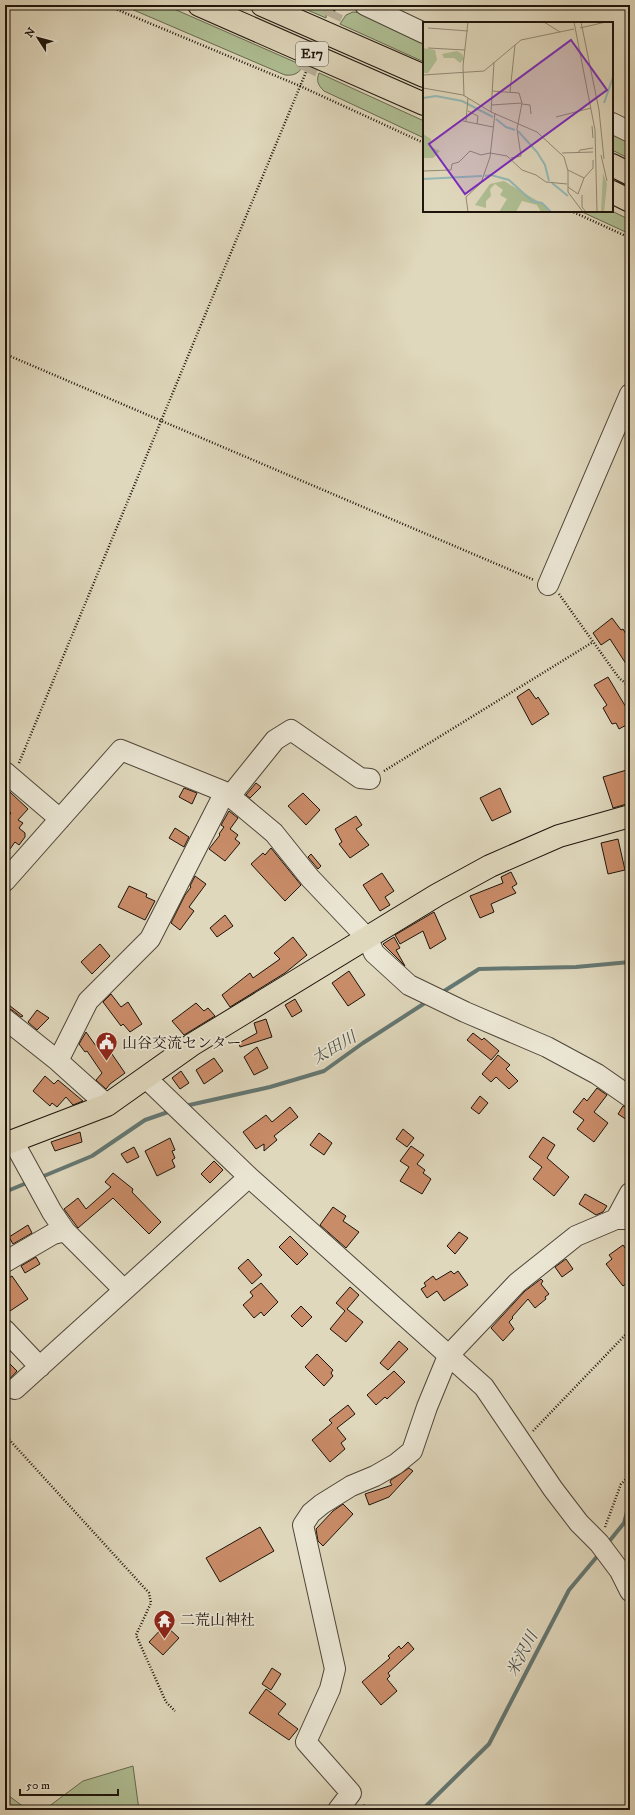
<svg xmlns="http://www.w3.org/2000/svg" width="635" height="1815" font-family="'IM FELL DW Pica','Noto Serif JP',serif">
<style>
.green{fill:#afbf94;stroke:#666a50}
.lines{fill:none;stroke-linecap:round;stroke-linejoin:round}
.stream{stroke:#647772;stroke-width:4}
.building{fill:#c98c68;stroke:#1d140b}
.minor-tunnel{stroke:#b9b199;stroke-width:20;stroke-dasharray:20 10;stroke-linecap:butt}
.minor-casing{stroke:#4e4538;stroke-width:22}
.major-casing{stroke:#1d140b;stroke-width:24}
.highway-casing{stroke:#1d140b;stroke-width:24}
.path{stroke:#1d140b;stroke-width:2.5;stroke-dasharray:1 2;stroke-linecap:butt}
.minor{stroke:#ebe6d4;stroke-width:20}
.major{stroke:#e0d8bd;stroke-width:22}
.highway{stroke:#e0d8bd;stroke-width:22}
.labels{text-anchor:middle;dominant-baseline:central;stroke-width:3.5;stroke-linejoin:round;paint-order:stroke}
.shield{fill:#ebe6d4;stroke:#5b5347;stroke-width:1}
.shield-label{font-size:14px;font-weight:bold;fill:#1d140b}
.poi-label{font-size:15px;fill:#1d140b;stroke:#ebe6d4;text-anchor:start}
.water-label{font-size:16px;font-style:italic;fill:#474e47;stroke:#ebe6d4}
.inset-river{fill:none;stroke:#94b9b6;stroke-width:2}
.inset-road{fill:none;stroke:#928a76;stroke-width:1}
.view{fill:#7b2cbf;fill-opacity:0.15;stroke:#7b2cbf;stroke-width:2}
.inset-edge{fill:none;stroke:#1d140b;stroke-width:2}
</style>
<rect width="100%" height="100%" fill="#e0d8bd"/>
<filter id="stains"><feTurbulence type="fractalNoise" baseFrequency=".005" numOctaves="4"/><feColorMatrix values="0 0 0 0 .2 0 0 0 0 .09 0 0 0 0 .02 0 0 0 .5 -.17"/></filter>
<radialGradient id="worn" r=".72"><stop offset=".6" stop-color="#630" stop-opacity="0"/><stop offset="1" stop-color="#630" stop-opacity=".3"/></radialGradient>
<!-- green -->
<path class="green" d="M122 5H165L304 66C298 73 295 76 285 75Z
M296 5H327L326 18Z
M353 12 363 13 424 41V62L340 24 346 15Z
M319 73 424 121V138L324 91C318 85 316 81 319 73Z
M612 129 630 137V159L612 150Z
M580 211H612L630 220V234Z
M133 1766 139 1810H44L83 1781Z
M5 1793 28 1810H5Z"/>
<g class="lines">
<!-- stream -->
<path class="stream" d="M441 993 479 969 576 967 630 962
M185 1106 270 1087 324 1071 363 1043 428 1001
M39 1178 92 1156 145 1120 171 1111
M5 1192 29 1182
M607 1544 624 1523 630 1501
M422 1810 489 1744 569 1590 600 1553"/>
</g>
<!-- building -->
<path class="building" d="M612 618 621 630 623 629 630 641V670L610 639 601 645 593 633Z
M608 677 630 714V723L619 729 616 723 612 724 603 708 607 705 594 685Z
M529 689 536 699 538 697 549 714 532 725 517 697Z
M630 769V803L613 808 603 777Z
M256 783 261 787 250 798 246 795Z
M184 788 197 793 192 804 179 797Z
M500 788 511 812 492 821 480 798Z
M10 792 28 809 18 820 23 823 19 828 25 833V837L19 845 15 842 5 856V821L11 813 5 808V798Z
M303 793 320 810 306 825 288 806Z
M229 811 238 818 230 829 238 835 235 839 240 843 225 861 209 849 220 835 219 834 224 827 221 825Z
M356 816 362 825 356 829 369 845 350 858 339 844 342 842 335 829Z
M175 828 189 837 184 847 169 838Z
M618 839 625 870 608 874 601 843Z
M271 848 301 885 285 901 251 864 263 853 265 855Z
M311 854 321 866 318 869 308 857Z
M511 872 517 884 512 887 516 893 491 904 494 912 480 918 470 896 503 883 501 877Z
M382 873 394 891 385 897 390 905 380 911 363 885Z
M195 876 206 884 189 907 194 911 180 930 171 923 185 895 191 887 190 886Z
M129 886 147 894 146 897 155 901 145 920 118 907Z
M434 912 446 939 430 949 423 931 400 944 395 935Z
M225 915 233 926 217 937 210 928Z
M293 937 307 955 285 973 230 1007 222 995 250 973 253 978 280 959 274 953Z
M394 937 400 948 396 950 405 966 383 944Z
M100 944 110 956 92 974 81 962Z
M349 971 365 995 348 1006 332 983Z
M111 994 121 1007 128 1002 142 1024 130 1032 123 1024 121 1026 103 1002Z
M295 999 302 1011 292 1017 285 1005Z
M5 1002 23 1016 21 1017 12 1010 5 1008Z
M196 1003 204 1011 208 1008 215 1016 184 1035 172 1021Z
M37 1010 49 1018 37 1030 28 1022Z
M266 1019 272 1037 240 1047 239 1043 257 1033 254 1023Z
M86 1032 96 1046 103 1041 125 1073 110 1084 106 1089 96 1080 102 1073 87 1051 85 1052 79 1044Z
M473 1033 482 1040 484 1038 499 1051 491 1060 467 1040Z
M257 1047 268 1068 254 1075 244 1057Z
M498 1055 510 1065 506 1069 518 1081 509 1089 496 1077 491 1082 482 1074Z
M214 1058 223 1071 204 1084 196 1070Z
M181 1071 189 1083 180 1089 172 1078Z
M45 1076 54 1084 58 1080 83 1101 73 1105 66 1097 57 1107 52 1103 50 1106 33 1091Z
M597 1088 607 1095 594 1112 608 1123 594 1142 577 1129 584 1120 573 1112 584 1098 587 1101Z
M480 1096 488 1103 479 1114 471 1108Z
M623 1106 630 1108V1122L618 1114Z
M290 1107 298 1117 274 1136 277 1140 264 1151V1144L256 1149 243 1132 266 1115 272 1122Z
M403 1129 414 1138 407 1147 396 1139Z
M80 1132 82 1142 55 1151 51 1142Z
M319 1133 332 1143 324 1155 310 1145Z
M543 1137 555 1145 547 1158 569 1177 554 1196 533 1179 542 1167 529 1157Z
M170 1138 175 1150 172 1151 175 1158 172 1160 175 1167 157 1176 145 1151Z
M411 1146 424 1155 417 1164 425 1170 423 1173 431 1179 422 1194 400 1181 409 1167 400 1161Z
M134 1147 139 1157 127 1163 121 1154Z
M214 1161 223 1170 210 1183 201 1174Z
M113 1173 133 1189 132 1192 161 1222 149 1234 113 1198 78 1228 64 1209 78 1198 86 1209 111 1187 105 1182Z
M585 1194 607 1206 603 1212 596 1215 579 1204Z
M333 1207 346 1216 343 1221 359 1232 346 1248 320 1225Z
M28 1225 32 1233 13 1244 9 1237Z
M459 1232 468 1238 455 1254 447 1246Z
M290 1236 308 1254 297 1265 279 1247Z
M623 1245 629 1253 626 1256 630 1262V1281L623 1286 606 1264 612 1259 609 1255Z
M36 1257 40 1264 25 1273 21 1266Z
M248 1259 262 1275 252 1284 238 1268Z
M566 1259 573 1269 562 1277 555 1267Z
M451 1271 454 1274 458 1271 468 1285 444 1301 437 1291 427 1298 421 1289 426 1286 424 1283 433 1276 436 1280Z
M12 1276 28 1299 10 1311 5 1304V1280Z
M541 1279 543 1281 541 1284 549 1294 545 1297 546 1299 535 1308 528 1299 512 1317 513 1318 509 1322 514 1329 503 1341 491 1328 525 1291Z
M261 1283 278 1302 264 1316 261 1312 254 1318 243 1305 253 1296 250 1292Z
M350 1287 359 1295 347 1309 363 1322 346 1342 330 1329 345 1311 336 1303Z
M301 1306 312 1317 302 1327 291 1316Z
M399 1341 408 1349 388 1370 380 1363Z
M317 1354 333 1370 331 1373 333 1376 324 1386 305 1367Z
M5 1359 17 1371 5 1384Z
M394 1371 405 1382 387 1399 385 1397 376 1405 367 1395Z
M348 1405 355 1414 337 1428 346 1439 341 1443 345 1449 330 1462 312 1440 332 1423 329 1420Z
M409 1468 413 1471 389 1497 369 1505 365 1494 392 1485 390 1482 391 1480Z
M343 1504 353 1514 323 1546 318 1541 316 1529 333 1511Z
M260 1527 274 1551 220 1582 206 1558Z
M165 1625 179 1638 163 1655 149 1642Z
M408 1642 414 1649 388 1673 390 1676 387 1679 397 1691 381 1705 362 1682 390 1658 388 1656 399 1646 401 1649Z
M272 1668 281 1674 271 1690 262 1684Z
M266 1689 286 1704 278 1714 298 1729 289 1740 249 1713Z"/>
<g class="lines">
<!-- minor-tunnel -->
<path class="minor-tunnel" d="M306 72 334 11"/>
<defs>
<path id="minor" d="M365 5 424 33
M612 123 630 132
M548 585 630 394
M5 772 60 819
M230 796 275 740 291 730 360 778 370 779
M5 881 121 750 225 792 274 833 310 878 368 939 374 953 409 985 465 1012 547 1047 597 1074 630 1097
M5 1019 58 1061 107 1105
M58 1061 88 1001 150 939 225 792
M146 1078 249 1177 484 1387 553 1489 579 1523 599 1543 620 1571 630 1591
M13 1141 52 1212 65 1231
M616 1219 630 1193
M5 1262 53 1234 65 1231 124 1290
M5 1330 40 1367
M15 1389 249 1177
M338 1810 351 1793 306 1742 330 1689 335 1669 303 1525 311 1513 322 1504 351 1486 375 1476 396 1464 412 1451 427 1407 448 1356 517 1283 576 1236 616 1219H630"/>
<path id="major" d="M5 1144 107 1105 193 1044 437 895 490 866 559 836 630 816"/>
<path id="highway" d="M199 5 424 104
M262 5 424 76
M612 165 630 174
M612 192 630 201"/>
</defs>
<!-- minor casing -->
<use href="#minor" class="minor-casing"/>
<!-- major casing -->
<use href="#major" class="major-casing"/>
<!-- highway casing -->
<use href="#highway" class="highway-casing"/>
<!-- path -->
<path class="path" d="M106 5 300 86 424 143
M334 11 337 5
M571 211 630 238
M5 354 534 580
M559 594 619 678 630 687
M19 763 306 72
M384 771 593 642
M533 1431 630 1330
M5 1435 149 1593 151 1603 136 1635 166 1702 175 1711
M605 1527 621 1484 630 1475
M363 1805 368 1810"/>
<!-- minor -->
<use href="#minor" class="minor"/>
<!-- major -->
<use href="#major" class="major"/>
<!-- highway -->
<use href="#highway" class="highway"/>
</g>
<!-- icons -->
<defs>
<symbol id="civic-pin" viewBox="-11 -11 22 30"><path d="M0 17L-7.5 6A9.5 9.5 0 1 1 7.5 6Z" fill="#8f2418" stroke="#ebe6d4"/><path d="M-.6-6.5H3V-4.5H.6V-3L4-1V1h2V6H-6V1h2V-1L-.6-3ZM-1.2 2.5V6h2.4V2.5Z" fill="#fff"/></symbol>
<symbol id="temple-pin" viewBox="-11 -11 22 30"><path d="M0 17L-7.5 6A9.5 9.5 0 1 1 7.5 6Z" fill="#8f2418" stroke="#ebe6d4"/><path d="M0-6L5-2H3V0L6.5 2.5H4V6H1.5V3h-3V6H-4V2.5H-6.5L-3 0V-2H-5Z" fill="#fff"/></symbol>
</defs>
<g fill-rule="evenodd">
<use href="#civic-pin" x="94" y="1030" width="25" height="34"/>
<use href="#temple-pin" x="152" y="1608" width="25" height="34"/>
</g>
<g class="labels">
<!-- shield labels -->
<rect class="shield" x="296" y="42" width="32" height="24" rx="3"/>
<g class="shield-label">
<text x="312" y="54">E17</text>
</g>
<!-- poi labels -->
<g class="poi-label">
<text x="122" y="1043">山谷交流センター</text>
<text x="180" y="1620">二荒山神社</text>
</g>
<!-- water labels -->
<g class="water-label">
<text transform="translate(334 1048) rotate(-30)">太田川</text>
<text transform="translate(522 1654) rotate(-62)">米沢川</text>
</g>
</g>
<!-- overview -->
<g transform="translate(423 22)">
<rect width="190" height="190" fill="#e0d8bd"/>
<path d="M0 26 12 28 14 38 5 51H0ZM34 29 39 32 41 37 37 41 31 36H21L19 32ZM0 112 8 117V125L17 129 10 136H0ZM180 151 184 162 181 190H178ZM81 159 123 184 126 190H118L114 183 99 179 93 190H76L84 177 77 173 80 168 72 162 67 167 68 174 63 179V186L52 183 67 162Z" fill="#afbf94"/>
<path class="inset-river" d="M0 76 13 74 39 79 70 95M181 81 190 55M73 97 83 105 92 108M95 109 114 130 122 143 126 159M62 154 68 153 86 158 109 179 119 181 128 190M0 157 59 154M129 161 145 174"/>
<path class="inset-road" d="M121 0 137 10M151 0 172 108 174 190M158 0 176 88 181 137M5 6 45 9M157 6 183 0M5 26 42 28M0 53 61 49 98 18 151 7M0 66 40 73 68 90 114 110 141 135 145 149V170L160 190M69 69 96 71 99 81 94 107 98 134 88 136M87 70 92 23M41 74 40 44 45 0M99 82 107 83 108 92M68 83 99 81M45 89 55 94 54 102M68 90 71 40M133 95 168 86M40 99 70 105M43 99 45 76M169 104 170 116M139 131 170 130M155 131 157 128 170 126M178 133 184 159M145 148 161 156M0 149 28 148 29 142 36 140 47 129 58 133 67 131 84 134 99 148 113 153 123 160 144 162M145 165 155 172 161 156 170 146V138M159 173V185L163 190M45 190 43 175 58 161 67 135 72 91"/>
<path class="view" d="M148 18 184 68 42 172 6 122Z"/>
<rect width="190" height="190" class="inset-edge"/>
</g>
<!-- margin -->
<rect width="635" height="1815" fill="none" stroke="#e0d8bd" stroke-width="20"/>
<rect x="6" y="6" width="623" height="1803" fill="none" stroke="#1d140b" stroke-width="2"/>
<rect x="10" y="10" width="615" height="1795" fill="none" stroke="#1d140b"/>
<!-- north arrow -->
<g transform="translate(38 38) rotate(306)" stroke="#ebe6d4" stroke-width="3" paint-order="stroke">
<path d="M0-3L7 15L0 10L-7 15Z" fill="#1d140b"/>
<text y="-6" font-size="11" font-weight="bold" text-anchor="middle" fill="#1d140b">N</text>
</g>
<!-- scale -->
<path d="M20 1789v6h98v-6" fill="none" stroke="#1d140b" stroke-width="2"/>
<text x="26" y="1789" font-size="12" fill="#1d140b" stroke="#ebe6d4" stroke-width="3" paint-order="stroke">50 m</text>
<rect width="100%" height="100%" filter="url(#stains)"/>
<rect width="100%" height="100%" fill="url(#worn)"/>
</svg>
